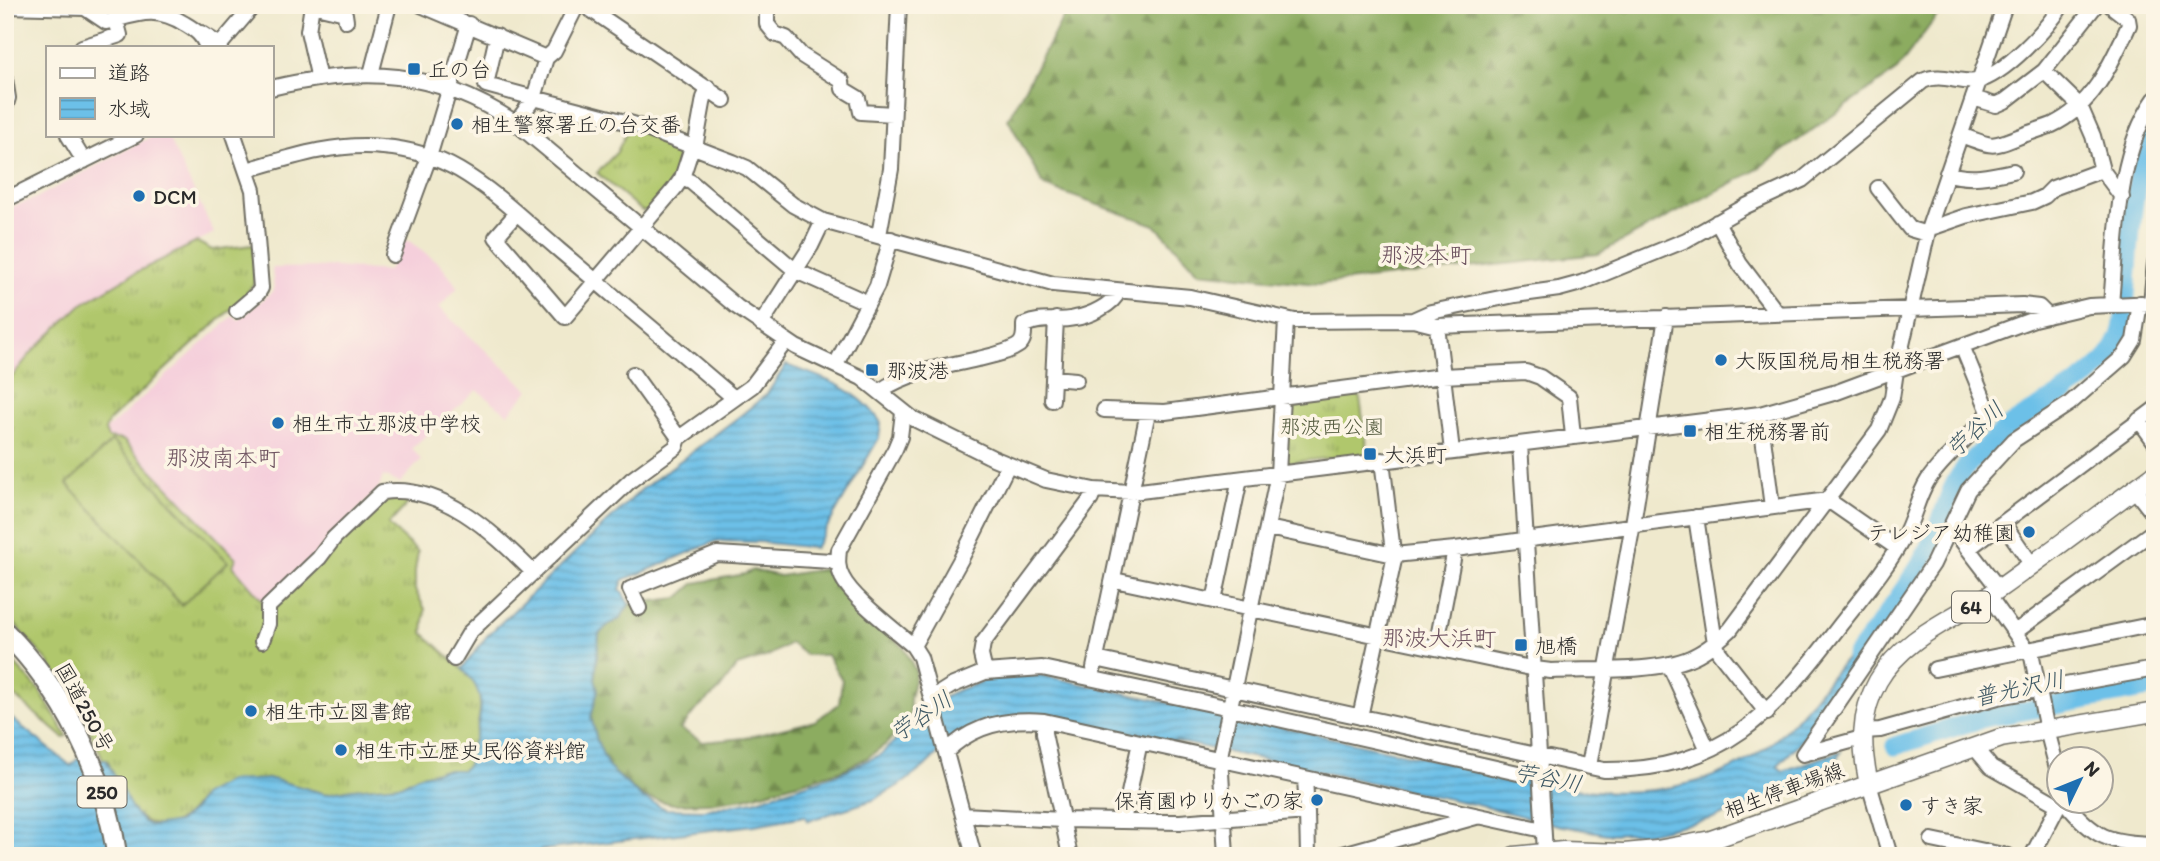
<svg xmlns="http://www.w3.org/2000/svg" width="2160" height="861" font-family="Itim,'Klee One',sans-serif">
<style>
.built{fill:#f5cfdb}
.grass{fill:url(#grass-tufts);stroke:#6e794c;stroke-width:2}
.forest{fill:url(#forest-firs);stroke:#5c6c46;stroke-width:2;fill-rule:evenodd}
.pitch{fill:#b0c76c;stroke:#6e794c;stroke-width:2}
.water{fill:url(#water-rules);stroke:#4c768a;stroke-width:2}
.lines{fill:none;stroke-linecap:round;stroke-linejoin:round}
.river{stroke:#6cc0e8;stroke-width:19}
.minor-casing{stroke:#706e64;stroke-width:18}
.major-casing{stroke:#706e64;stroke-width:21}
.highway-casing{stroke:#706e64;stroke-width:23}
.minor{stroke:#fff;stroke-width:14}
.major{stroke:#fff;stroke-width:18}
.highway{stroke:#fff;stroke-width:19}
.poi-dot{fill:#1f6fb2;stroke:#fcf5e5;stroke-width:2.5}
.labels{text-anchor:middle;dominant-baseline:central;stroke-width:7;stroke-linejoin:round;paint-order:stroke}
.shield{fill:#fcf5e5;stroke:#6a6863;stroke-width:2}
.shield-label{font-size:19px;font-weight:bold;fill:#2b2b2b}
.poi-label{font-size:21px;fill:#2b2b2b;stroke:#fcf5e5;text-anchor:start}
.park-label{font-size:21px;fill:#535a3e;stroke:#fcf5e5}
.street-label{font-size:21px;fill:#2b2b2b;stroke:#fcf5e5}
.neighbourhood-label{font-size:23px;fill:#6e5360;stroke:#fcf5e5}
.water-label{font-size:23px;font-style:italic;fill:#3e5864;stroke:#fcf5e5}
</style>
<defs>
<pattern id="grass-tufts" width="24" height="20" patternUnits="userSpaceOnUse" patternTransform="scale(1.75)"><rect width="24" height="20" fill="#b0c76c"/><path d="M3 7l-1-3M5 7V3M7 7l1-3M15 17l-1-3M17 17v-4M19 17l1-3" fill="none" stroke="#8fa259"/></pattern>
<pattern id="forest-firs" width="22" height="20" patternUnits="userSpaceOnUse" patternTransform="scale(1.75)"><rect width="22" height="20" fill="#8cac60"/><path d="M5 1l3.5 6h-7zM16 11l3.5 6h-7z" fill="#738c4f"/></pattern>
<pattern id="water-rules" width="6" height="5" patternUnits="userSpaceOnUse" patternTransform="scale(1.75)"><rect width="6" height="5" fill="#6cc0e8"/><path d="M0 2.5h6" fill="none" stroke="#599cbc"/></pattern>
</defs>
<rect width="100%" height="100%" fill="#fcf5e5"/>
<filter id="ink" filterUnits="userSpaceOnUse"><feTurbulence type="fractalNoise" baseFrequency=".0143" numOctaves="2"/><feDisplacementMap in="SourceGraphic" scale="14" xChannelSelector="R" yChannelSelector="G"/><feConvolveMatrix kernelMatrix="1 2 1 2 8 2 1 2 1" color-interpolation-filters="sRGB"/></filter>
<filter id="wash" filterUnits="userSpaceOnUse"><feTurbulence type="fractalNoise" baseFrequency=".00686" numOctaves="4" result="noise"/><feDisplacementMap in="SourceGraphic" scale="28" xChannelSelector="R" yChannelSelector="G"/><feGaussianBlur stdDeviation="1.57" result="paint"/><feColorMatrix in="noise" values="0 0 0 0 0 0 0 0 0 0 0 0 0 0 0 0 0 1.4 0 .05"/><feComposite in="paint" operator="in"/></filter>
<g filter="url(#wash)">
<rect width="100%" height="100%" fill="#efe9cd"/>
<!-- built -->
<path class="built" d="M154 135H167L214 233 131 275 81 305 30 354 5 386V209L34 199Z
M402 241H409L440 264 458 287 439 308 529 390 508 414 477 390 412 448 421 460 400 483 383 476 379 488 280 592 262 600 233 566 235 558 123 440 108 438 105 431 233 316 239 320 274 290 272 268 334 267 388 271Z"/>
<!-- grass -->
<path class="grass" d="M629 127 681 147 684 152 674 181 648 211H642L597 173 617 152Z
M197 242 212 250 253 245 254 283 243 298 108 422 105 431 108 438 123 440 236 558 233 566 262 600 279 603 383 497 413 498 388 525 418 552 415 571V590L425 609 423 633 472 678C490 705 473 736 468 765L462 770H442L418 776 401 785 353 789 326 794 272 779 202 796C192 811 183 822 165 825 132 829 119 785 107 760L104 761 87 725 49 663 5 613V386L30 354 81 305 131 275Z
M1359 392 1368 454 1283 463 1287 403Z
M5 653 39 690 67 736 64 738 5 688Z"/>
<!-- forest -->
<path class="forest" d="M1070 5H1945L1897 70 1753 172 1598 254 1318 284 1199 272 1155 225 1044 186 1008 119Z
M823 569 904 648 916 672 910 698V717L886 744 867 758 840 771 745 798 709 803 673 804 643 797 608 767 597 741 591 717 598 690 595 679 599 634 609 624 620 619 629 604 678 598 695 583 745 574 753 570 780 576ZM790 643 806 655H827L842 680 839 704 815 721 745 738 703 742 681 729 694 712 719 690 737 666 768 656Z"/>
<!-- pitch -->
<path class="pitch" d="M112 441 228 562 182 605 67 484Z"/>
<!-- water -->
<path class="water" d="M786 365C822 377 860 389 881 423L879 438 815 548 760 542 716 541 639 574 624 579 620 589 629 604 620 619 609 624 599 634 595 679 598 690 591 717 597 741 608 767 642 798 666 809 703 810 754 801 838 774 880 755 921 716 951 693 997 676 1036 674 1558 787C1629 798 1708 792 1767 747 1795 725 1815 695 1838 668 1853 650 1871 635 1888 619 1853 669 1821 724 1777 766L1783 771 1841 751 1827 780 1710 819 1653 832 1607 834 1562 826 1478 805 1175 741 1173 745 1033 715 941 750 924 767 903 783 873 800 807 821 805 816 754 825 541 850 533 856H5V713L71 766 78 758 106 760 132 809 143 822 152 826 179 822 193 810 202 796 229 781 272 779 326 794 353 789 401 785 418 776 442 770H462L468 765C474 728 496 700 462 669L487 636 641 490 740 416 767 394Z"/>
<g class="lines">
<!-- river -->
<path class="river" d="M1855 657C1882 621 1908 586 1930 547 1941 527 1944 503 1955 483 1962 468 1979 454 1990 443 2026 405 2101 387 2120 336 2126 320 2125 300 2127 283 2131 231 2132 175 2155 127
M1895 746 1984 718 2155 687"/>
</g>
</g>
<g filter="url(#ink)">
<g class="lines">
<defs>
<path id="minor" d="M421 5 546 58
M584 5 724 100
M5 6 85 8 106 22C138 14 155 5 185 24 197 31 202 35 207 47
M767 13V24L775 34 786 38 801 55 842 81 843 89 858 98 861 112 893 114
M201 33 220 45 254 5
M497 36 486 85 534 98 546 58 554 51 577 5
M82 47 120 35 116 20
M2044 71 2080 106 2093 136 2102 170 2122 197
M371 74 389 5
M5 79 8 98 5 108
M319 79 308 31 312 5 341 12 345 14 346 21
M271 88C364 66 434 69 516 123L737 307 796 347 862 378 912 418 993 458 1046 480 1094 490 1132 492 1760 414 1837 392 2034 319 2089 306 2155 303
M1973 98 1996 105 2005 101 2044 71 2096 5
M516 123 534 98 633 124 733 162 747 168 793 205 823 221 1053 284 1190 297 1295 321 1413 320 1437 326 2022 305 2039 307 2048 316
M68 135 84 161
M234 135 253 190 261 288 258 293 237 311
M1961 135C1997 149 1991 147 2026 134 2035 131 2044 128 2052 125 2093 106 2111 64 2129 25L2128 19 2110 5
M247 170C291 157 336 142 383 147 409 149 436 157 459 170 495 191 527 223 559 250 617 299 676 348 734 398
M1947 173C1969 181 1991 176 2013 171
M682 178 691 182 796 271 868 303
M1878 188 1910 229 1927 234
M5 200 136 135
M516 214 496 237 565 317 675 188 682 178 692 147 696 142 704 98 709 88
M1717 222 1740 264 1778 314
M1929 227H1934L1966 216 2032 202 2045 196 2053 188 2102 170
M879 235 891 169 899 5
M393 255 429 157 469 24
M2151 303 2155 263
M2111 304C2117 240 2116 154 2155 99
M1413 320 1431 312 1515 295 1559 289 1581 283 1686 240 1746 206 1802 180 1923 81C1941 72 1959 84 1977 81 2004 75 2048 28 2062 5
M761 324 811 246 823 221
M1437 326 1452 451
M836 364 877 286 891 239
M633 374 679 438 752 386 786 341
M1053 378 1076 380
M880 391C907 372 946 366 978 359 990 356 1008 353 1019 345 1025 340 1024 332 1024 325 1042 317 1057 322 1075 318 1089 316 1113 305 1118 292
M1052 400 1056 319
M1104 410 1165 412 1442 376 1526 372 1540 377 1569 397 1573 436
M903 412 900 437 895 449 839 550C838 560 837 567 842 577 852 598 894 629 913 646L920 657 974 856
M1760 414 1772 507
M2139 420 2155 442
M1520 444 1545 852
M2134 489 2155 516
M1696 517 1715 643 1719 652 1767 713
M2003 523 2032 565
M1268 528 1394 555 1455 549 1828 500 1897 548
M1949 532 1959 537 1999 589
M1968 549 2155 409
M1114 580 1535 669 1551 671C1590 669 1655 673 1690 658 1705 652 1718 641 1730 630L1879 430 1892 398 1896 371 1929 227 2005 5
M1989 596 2032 657 2047 730 2058 772
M1214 601 1240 479
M639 608 630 589 717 554 831 561 838 564
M2015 632 2155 530
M262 641 268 624V607L319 558 334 538 382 492C443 483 493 533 532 571
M913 646 961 559 1008 465
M1436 648 1455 549
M454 659 470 632 631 480 676 447 679 438
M1096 659 1604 770C1724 771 1773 713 1841 624 1862 597 1887 568 1903 538 1914 519 1917 497 1928 480 1946 454 1971 437 1989 412L1962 346
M1669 664 1708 750
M1094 668 1148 412
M1935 669 2155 624
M985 672 981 655 983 643 1091 499 1094 490
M932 698 951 686 985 672 1042 668 1230 708 1518 773
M1360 717 1394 560 1382 460
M1044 721V733L1070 856
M1863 731 1880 730 1998 697 2155 669
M1862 738 1803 754 1933 564 1968 490 2014 440 2069 404 2124 356 2134 340 2140 303
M1977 746 1980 754 1991 767 2058 805
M946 752C972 725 1007 718 1044 721L1543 830
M1589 766 1633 524 1666 317
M1305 778 1307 812
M1869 784 1890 856
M2065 802C2094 838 2109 843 2155 844
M963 815 1063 820 1180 822 1307 812 1308 856
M1123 821 1140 742
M1711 840 1720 856
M1932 840 2008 856
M1226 856 1220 756 1278 474 1286 320
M1336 856 1476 817
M2032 856 2060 802"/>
<path id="major" d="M1869 784C1861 748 1859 715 1878 681 1904 635 1959 617 2000 588 2052 551 2103 512 2155 474
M1514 856 1563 851 1624 853 1657 850 1711 840 2001 738 2155 712"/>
<path id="highway" d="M5 632C64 691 105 773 117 856"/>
</defs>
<!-- minor casing -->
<use href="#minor" class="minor-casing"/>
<!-- major casing -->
<use href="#major" class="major-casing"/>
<!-- highway casing -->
<use href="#highway" class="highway-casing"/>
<!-- minor -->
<use href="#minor" class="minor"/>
<!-- major -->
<use href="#major" class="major"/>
<!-- highway -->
<use href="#highway" class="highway"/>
</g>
</g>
<!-- markers -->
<g class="poi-dot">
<rect x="407" y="62" width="14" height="14" rx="3.5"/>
<circle cx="457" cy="124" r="7"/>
<circle cx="139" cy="196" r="7"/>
<circle cx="1721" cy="360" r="7"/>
<rect x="865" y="363" width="14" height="14" rx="3.5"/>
<circle cx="278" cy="423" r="7"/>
<rect x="1683" y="424" width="14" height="14" rx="3.5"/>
<rect x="1363" y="447" width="14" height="14" rx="3.5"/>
<circle cx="2029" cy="532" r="7"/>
<rect x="1514" y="638" width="14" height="14" rx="3.5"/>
<circle cx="251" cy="711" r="7"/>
<circle cx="341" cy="750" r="7"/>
<circle cx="1317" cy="800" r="7"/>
<circle cx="1906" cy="805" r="7"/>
</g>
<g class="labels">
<!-- shield labels -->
<g class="shield">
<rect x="1952" y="591.5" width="38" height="31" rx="5"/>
<rect x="77.5" y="776.5" width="49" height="31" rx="5"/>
</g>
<g class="shield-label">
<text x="1971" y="607">64</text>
<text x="102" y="792">250</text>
</g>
<!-- poi labels -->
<g class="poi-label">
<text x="428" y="69">丘の台</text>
<text x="471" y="124">相生警察署丘の台交番</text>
<text x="153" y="196">DCM</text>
<text x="1735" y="360">大阪国税局相生税務署</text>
<text x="886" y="370">那波港</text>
<text x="292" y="423">相生市立那波中学校</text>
<text x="1704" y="431">相生税務署前</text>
<text x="1384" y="454">大浜町</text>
<text x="2015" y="532" text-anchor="end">テレジア幼稚園</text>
<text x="1535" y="645">旭橋</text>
<text x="265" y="711">相生市立図書館</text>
<text x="355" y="750">相生市立歴史民俗資料館</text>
<text x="1303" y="800" text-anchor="end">保育園ゆりかごの家</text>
<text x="1920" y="805">すき家</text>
</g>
<!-- park labels -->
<g class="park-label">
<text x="1332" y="426">那波西公園</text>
</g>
<!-- street labels -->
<g class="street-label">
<text transform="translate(85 707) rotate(61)">国道250号</text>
<text transform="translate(1784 790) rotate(-20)">相生停車場線</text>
</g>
<!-- neighbourhood labels -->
<g class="neighbourhood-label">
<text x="1426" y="255">那波本町</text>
<text x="223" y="458">那波南本町</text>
<text x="1439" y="638">那波大浜町</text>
</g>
<!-- water labels -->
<g class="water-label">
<text transform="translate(1975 429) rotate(-43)">苧谷川</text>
<text transform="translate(2019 688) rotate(-12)">普光沢川</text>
<text transform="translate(921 716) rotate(-35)">苧谷川</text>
<text transform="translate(1548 778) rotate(11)">苧谷川</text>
</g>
</g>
<!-- margin -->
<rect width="2160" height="861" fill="none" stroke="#fcf5e5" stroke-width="28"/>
<!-- legend -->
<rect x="46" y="46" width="228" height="91" fill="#fcf5e5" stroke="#a8a49b" stroke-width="2"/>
<rect x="60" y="68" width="35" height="10" fill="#ffffff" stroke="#a8a49b" stroke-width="2"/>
<text x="108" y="80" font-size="21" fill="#2b2b2b">道路</text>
<rect x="60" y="98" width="35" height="21" fill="url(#water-rules)" stroke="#a8a49b" stroke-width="2"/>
<text x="108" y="116" font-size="21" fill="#2b2b2b">水域</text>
<!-- north arrow -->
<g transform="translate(2080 780) rotate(47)"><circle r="33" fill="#fcf5e5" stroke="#a8a49b" stroke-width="2"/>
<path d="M0-5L12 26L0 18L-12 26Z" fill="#1f6fb2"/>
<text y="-10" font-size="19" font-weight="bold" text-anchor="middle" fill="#2b2b2b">N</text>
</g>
</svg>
